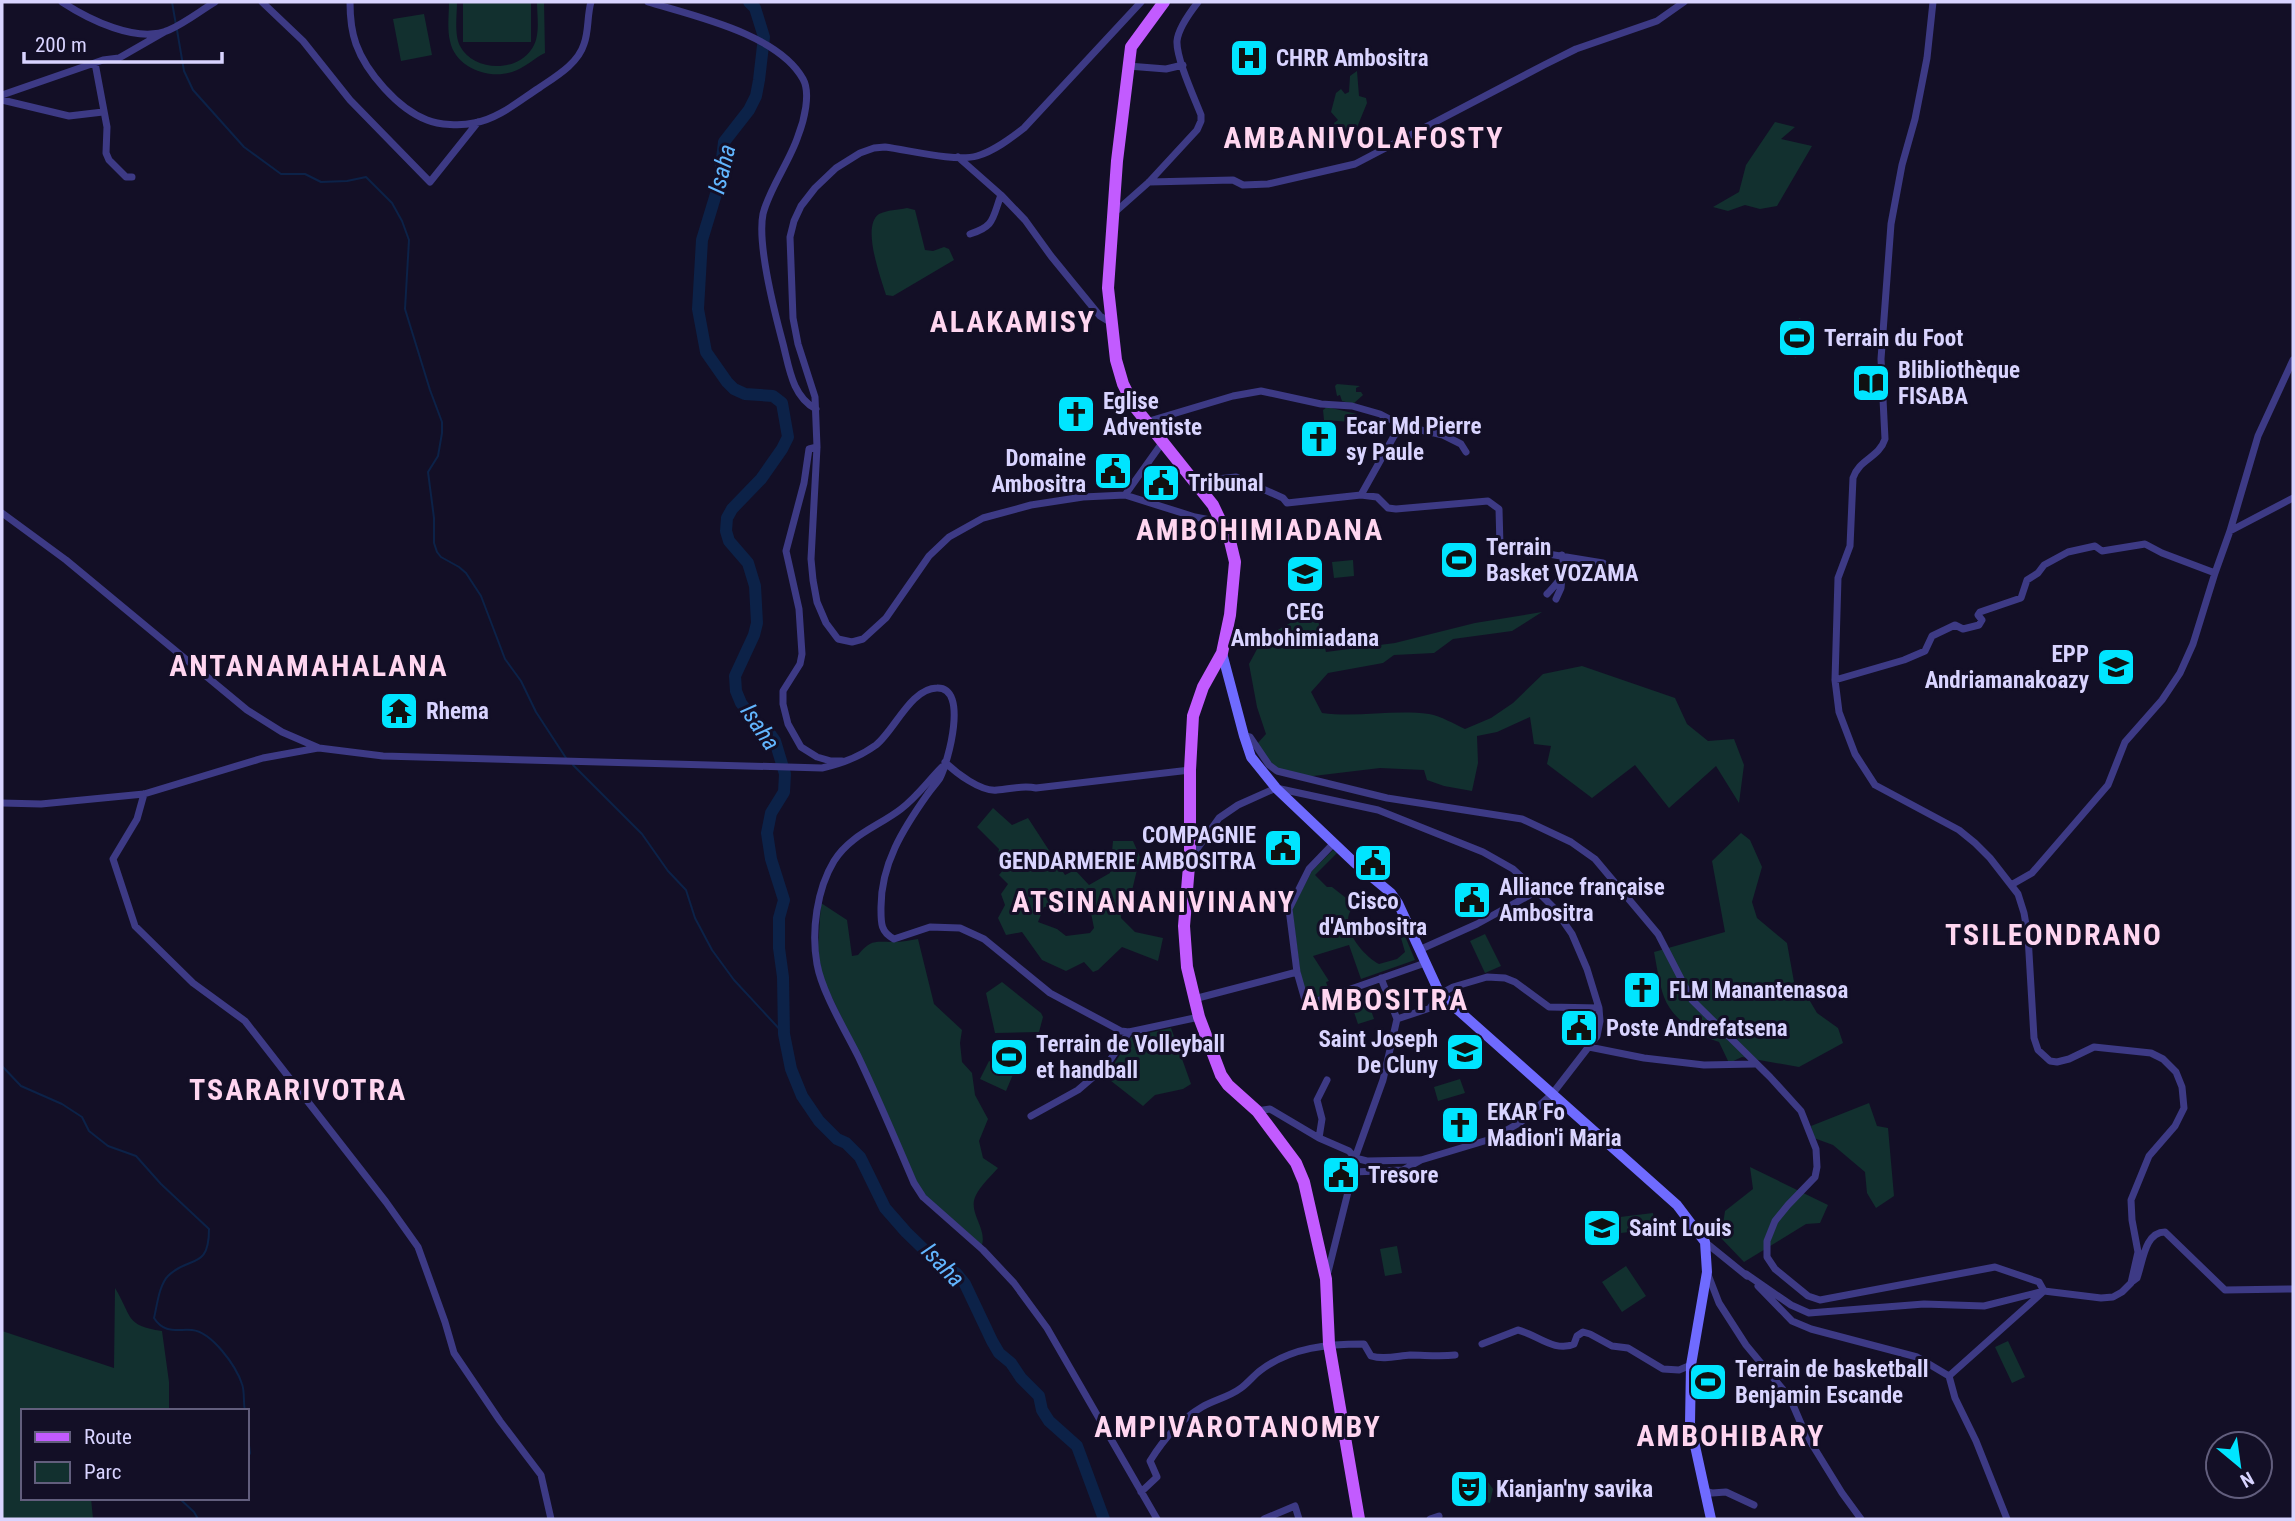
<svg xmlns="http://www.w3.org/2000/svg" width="2295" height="1521" font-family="'Roboto Condensed',sans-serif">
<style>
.green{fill:#12302f;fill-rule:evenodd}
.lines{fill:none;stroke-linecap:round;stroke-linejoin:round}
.stream{stroke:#0c2248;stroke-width:2}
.river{stroke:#0c2248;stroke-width:12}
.street{stroke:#3d3a85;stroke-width:7}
.secondary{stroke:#6f6bff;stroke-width:10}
.primary{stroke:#c25bff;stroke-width:12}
.labels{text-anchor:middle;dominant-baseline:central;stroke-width:6;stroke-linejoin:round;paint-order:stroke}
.poi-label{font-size:23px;font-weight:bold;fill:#d9d4ff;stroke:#130f26;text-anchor:start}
.water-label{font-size:24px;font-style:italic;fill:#62b6ff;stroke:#130f26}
.district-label{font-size:30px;font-weight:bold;letter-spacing:2px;fill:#ffd6f0;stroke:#130f26}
</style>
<rect width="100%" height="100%" fill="#130f26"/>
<!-- green -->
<path class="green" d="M449 2H457C457 15 454 34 460 46 473 71 515 73 531 50 541 37 537 17 537 2H544L545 53C534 58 525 68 512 72 488 80 455 67 450 41 447 29 449 14 449 2Z
M463 2H531V42H463Z
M424 14 432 55 401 61 393 19Z
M1357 71 1359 96 1366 98 1367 103 1351 142 1336 137 1334 123 1338 120 1331 112 1336 93 1341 89 1345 94 1349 92 1350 76Z
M1775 122 1795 127 1781 139 1812 146 1777 206 1760 209 1745 205 1728 211 1713 207 1739 192 1746 165Z
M907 208 915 210 925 250 933 251 944 247 949 249 954 260 893 296 886 295C881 278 861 226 879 214 887 210 898 210 907 208Z
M1800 318 1813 346 1795 358 1781 330Z
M1337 384 1360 386 1356 388V392H1361L1363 395 1353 404 1342 401 1340 395 1337 396 1335 386Z
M1327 407 1357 414 1359 420 1355 424 1351 422 1324 420 1323 410Z
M1453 546 1466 547 1465 573 1452 572Z
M1353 560 1354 576 1334 578 1332 562Z
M1310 612 1317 617 1326 652 1395 643 1475 623 1542 612 1512 631 1453 639 1434 653 1394 655 1383 663 1328 673 1311 692 1322 713C1358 718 1393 709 1429 714 1441 716 1454 724 1465 729L1491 718 1513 703 1543 674 1582 666 1675 698 1687 724 1708 741 1734 739 1744 765 1739 803 1716 766 1669 808 1635 765 1592 798 1547 764 1551 746 1534 744 1530 717 1497 732 1477 736 1478 763 1472 791 1444 786 1427 780 1424 770 1380 768 1305 777 1276 768 1256 745 1266 734 1257 707 1249 664 1263 638Z
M993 808 1012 825 1028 818 1065 875 1075 870 1089 885 1110 873 1113 841H1133L1140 857 1130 899H1120L1121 918 1135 932 1163 938 1158 961 1122 947 1098 970 1093 972 1084 962 1066 971 1042 960 1022 932 1006 935 998 918 1005 905 1001 894 1008 884 999 875 1008 864 998 854 999 849 977 827ZM1053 906 1061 913 1090 908 1094 928 1090 933 1066 936 1057 929 1038 922 1044 907Z
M1741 833 1750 840 1762 867 1752 902 1757 918 1787 943 1794 982 1804 991 1817 1013 1838 1028 1843 1043 1799 1067 1742 1057 1729 1063 1719 1042C1697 1035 1672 1019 1664 997 1659 983 1657 967 1654 952L1725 932 1712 861Z
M1333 850 1337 853 1315 875 1327 887H1332L1355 905C1353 908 1350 911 1349 914 1343 932 1365 957 1379 964L1397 959 1405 952 1401 938 1405 936 1415 960 1361 979 1349 945 1313 956 1329 981 1326 982 1330 993 1310 999 1305 996 1302 985 1292 909 1312 871Z
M821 903 847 920 852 956 858 955C871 939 875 942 894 942 902 942 910 940 918 939L934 1004 962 1030 960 1043 962 1062 972 1073 975 1095 988 1119 979 1141 983 1158 998 1168C991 1176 981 1185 976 1195 967 1212 987 1227 982 1245L924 1195 917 1182 868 1072 822 977 818 948Z
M1485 934 1501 966 1485 973 1470 941Z
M1002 982 1041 1013 1043 1017 1039 1032 995 1033 986 993Z
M1365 992 1374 1019 1358 1024 1349 997Z
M1171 1028 1191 1084 1183 1089 1155 1095 1143 1106 1106 1077 1131 1037Z
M1000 1041 1026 1055 1016 1072 991 1059Z
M989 1061 1014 1072 1006 1091 980 1079Z
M1460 1079 1465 1093 1438 1101 1434 1087Z
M1869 1103 1877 1126 1888 1128 1894 1196 1876 1208 1867 1193 1865 1172 1833 1145 1814 1138 1811 1126Z
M1750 1167 1828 1205 1820 1223 1806 1224 1744 1262 1721 1238 1725 1211 1753 1189Z
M1653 1213 1655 1229 1621 1233 1620 1217Z
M1397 1246 1402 1273 1385 1276 1380 1249Z
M1626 1266 1646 1296 1622 1312 1602 1282Z
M115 1288C132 1316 125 1326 162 1331L169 1382V1411H23V1498H91L93 1519H2V1331L114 1368Z
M2008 1341 2025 1377 2012 1383 1995 1347Z
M1712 1368 1717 1393 1704 1396 1699 1371Z
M1483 1482H1488L1493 1489 1490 1503 1486 1502 1476 1492Z"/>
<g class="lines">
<!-- stream -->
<path class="stream" d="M172 2 176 25
M177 30 184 71 193 90 244 147 281 174H305L321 182 347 181 366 177 392 203 402 221 409 240 405 309 430 390 442 422V433L438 456 428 472 434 518V543L437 552 441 557 459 567 466 573 481 596 505 659 521 681 536 712 566 758
M573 765 642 834 668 871 686 890 695 918 712 950 734 980 784 1034
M2 1066 21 1086 62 1104 82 1117 89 1131 108 1146 136 1156 161 1184 209 1229C209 1271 189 1255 168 1276 159 1285 157 1306 154 1318 164 1334 177 1329 192 1330 212 1332 236 1366 242 1384 245 1392 243 1402 245 1411
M247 1430 250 1453 247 1459
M179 1498 194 1512 198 1519"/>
<!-- river -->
<path class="river" d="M749 2 755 8 764 37 759 80 756 96 749 110 724 142 719 184 702 240 698 309 706 352 727 382 734 389 745 394 773 396 782 403 788 437 782 449 761 479 732 509 727 518 726 531 729 541 748 563 755 586 757 623 754 635 735 676 736 691 741 703 759 727 768 731 775 741 785 774 784 792 771 813 767 833 771 859 784 900 779 918V948L783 977 784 1034 791 1069 802 1096 819 1121 837 1139 846 1143 860 1157 885 1208 906 1232 939 1264 956 1273 965 1284 992 1341 999 1353 1011 1363 1021 1378 1039 1396 1042 1410 1049 1421 1077 1446 1104 1519"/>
<!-- street -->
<path class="street" d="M62 2C88 19 137 44 169 30 185 23 200 11 215 2
M262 2 303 41 350 100 430 182 478 122
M350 2C350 16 351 30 356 44 366 72 398 109 427 120 439 125 461 126 474 123 498 119 519 101 539 88 555 77 578 64 584 44 589 31 587 15 591 2
M648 2C694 16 778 34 803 79 811 93 804 121 798 136 790 161 769 189 763 214 757 244 774 310 782 340 789 365 791 396 816 409
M1141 2 1024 128C1010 139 994 151 977 156 955 162 909 150 885 147L874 148 860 153 836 168 815 188 801 206 794 221 790 237 793 318 798 344 815 397 817 447 811 559 813 580 817 602 826 623 838 639 852 642 863 639 886 618 929 556 949 537 983 518 1031 505 1083 497 1125 495 1195 517 1220 522
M95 63 107 127 106 153 109 160 126 177H132
M1128 66 1166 69 1183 65
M2 95 103 60 119 58 166 31
M2 100 69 116 103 112
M958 157 1001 195 1025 220 1051 256 1100 316 1110 322
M1149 182 1233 180 1243 185 1268 184 1355 164 1544 65 1576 49 1657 21 1684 2
M1114 213 1149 182 1197 130 1201 121V115C1194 97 1176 58 1177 41 1178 29 1191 11 1198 2
M970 234C995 226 992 219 1001 195
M1146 422 1233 396 1261 391 1321 404 1352 406 1380 414 1403 426 1443 435 1461 444 1466 452
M817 447 809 449 804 483 786 551 799 609 802 654 800 664 783 691V704L788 724 801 747 817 757 831 761H842
M1199 487 1217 479 1236 477 1283 498 1287 503 1361 495 1377 497 1388 508 1396 509 1488 501 1499 509 1500 546 1603 563
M1125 495 1162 443
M1361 495 1394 436 1403 426
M2 513 66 560 247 710 282 732 319 748 383 756 822 768C840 764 861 756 876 745 894 731 911 688 937 688 969 687 948 762 940 778 936 784 931 789 927 795 903 829 881 864 881 907 881 922 880 932 894 939L930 927 960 928 984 939 1050 993 1121 1031 1129 1032 1199 1017
M2230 531 2293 498
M1547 594C1560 580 1567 575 1562 555
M1556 599 1561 588 1562 578
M1835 680 1904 660 1925 651 1932 636 1955 625 1963 629 1979 625 1982 620 1978 615 1980 612 2021 598 2027 580 2038 573 2044 565 2068 552 2095 546 2102 551 2145 544 2162 553 2215 573
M1244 736 1250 737 1269 765 1277 771 1387 798 1522 819 1571 842 1595 859 1658 934 1692 1000 1770 1077 1801 1111 1816 1149 1817 1167 1815 1177 1788 1205 1775 1221 1767 1241V1257L1775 1269 1808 1296 1820 1300 1995 1267 2039 1282 2044 1291 1949 1376
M945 762C956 773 981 792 997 790 1011 789 1022 785 1036 788L1190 770
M942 767C928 781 917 797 901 809 879 826 850 835 834 861 817 889 811 931 817 964 822 992 845 1030 858 1056 878 1098 896 1141 914 1183L923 1197 983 1250 1014 1283 1047 1328 1157 1519
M144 794 137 819 113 859 135 926 193 983 245 1021 386 1202 418 1247 445 1322 454 1353 500 1421 541 1475 551 1519
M2 803 41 804 144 794 263 758 318 748
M1334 843 1309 869 1289 909 1297 972 1305 1000 1311 1003 1425 963
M1190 854 1197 849 1219 818 1238 805 1276 788 1378 810 1483 852 1513 869 1537 891 1554 908 1572 934 1587 969 1599 1008 1600 1021 1597 1036 1553 1093 1521 1122 1491 1139 1421 1160 1403 1170 1353 1172
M2011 885 2032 873 2108 785 2125 742 2162 700 2180 673 2193 644 2215 573 2230 531 2258 436 2293 360
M1419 950 1477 924 1537 891
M1194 999 1297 972
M1397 1019 1430 1008 1440 994 1453 987 1487 977 1505 978 1515 982 1549 1007 1599 1008
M1589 1047 1644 1058 1704 1065 1755 1064
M1257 1111 1270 1109 1319 1138 1349 1151 1355 1158 1367 1161 1420 1160
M1031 1116 1078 1090 1106 1066 1129 1032
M1319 1138 1322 1119 1317 1100 1327 1080
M1705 1242 1747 1276
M1328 1272 1353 1172 1355 1158 1383 1080 1397 1019 1381 978
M1707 1272 1719 1303 1746 1345 1790 1398 1805 1433 1842 1493 1861 1519
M1746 1274 1791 1305 1809 1313 1924 1304 1984 1306 2044 1291 2101 1298 2113 1297 2122 1292 2131 1283 2138 1252 2132 1220 2131 1200 2149 1156 2175 1126 2184 1108 2182 1087 2176 1072 2163 1059 2151 1053 2094 1047 2069 1059 2057 1062 2050 1061 2038 1050 2034 1038 2028 936 2024 913 2018 894 1990 858 1975 843 1959 830 1875 785 1855 754 1839 712 1835 680 1838 578 1850 546 1853 478C1859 459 1879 458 1885 439L1881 359 1891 224 1902 165 1915 119 1927 58 1933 2
M2133 1281 2137 1278C2143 1261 2145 1232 2165 1232L2225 1290 2293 1289
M1758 1286 1792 1321 1811 1329 1917 1357 1949 1376 1955 1398 1976 1441 2007 1519
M1482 1344 1518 1330C1536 1334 1555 1353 1574 1344L1577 1336 1583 1332 1590 1334 1612 1346 1628 1348 1663 1369 1679 1370 1691 1365
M1704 1491 1712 1493 1726 1492 1754 1505
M1141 1492 1157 1477 1150 1461C1163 1440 1180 1420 1202 1407 1214 1400 1229 1397 1241 1388 1248 1383 1254 1375 1261 1370 1292 1347 1328 1344 1364 1344L1371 1356C1384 1360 1397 1356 1410 1355 1425 1355 1439 1357 1455 1355
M1264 1519 1295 1506 1299 1519
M1430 1519 1439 1516"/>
<!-- secondary -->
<path class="secondary" d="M1222 653 1244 736 1251 757 1276 788 1356 864 1391 893 1398 903 1440 994 1677 1205 1705 1242 1707 1272 1691 1365 1690 1423 1711 1519"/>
<!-- primary -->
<path class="primary" d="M1164 2 1131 47 1117 161 1108 288 1116 360 1123 384 1134 406 1213 505 1230 541 1235 562 1230 615 1222 653 1203 687 1193 716 1190 770V854L1184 926 1187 967 1199 1017 1221 1075 1228 1085 1257 1111 1296 1163 1304 1182 1326 1279 1329 1344 1359 1519"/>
</g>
<!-- icons -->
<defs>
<symbol id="hospital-square" viewBox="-11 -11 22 22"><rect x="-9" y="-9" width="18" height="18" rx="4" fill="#00e5ff" stroke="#130f26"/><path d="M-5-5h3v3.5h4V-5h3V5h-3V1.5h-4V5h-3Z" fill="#111"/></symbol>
<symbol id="stadium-square" viewBox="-11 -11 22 22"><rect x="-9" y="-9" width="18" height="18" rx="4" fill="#00e5ff" stroke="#130f26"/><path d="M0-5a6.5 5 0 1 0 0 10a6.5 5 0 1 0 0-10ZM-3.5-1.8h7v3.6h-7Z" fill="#111"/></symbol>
<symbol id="library-square" viewBox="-11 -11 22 22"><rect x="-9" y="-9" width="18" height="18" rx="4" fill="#00e5ff" stroke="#130f26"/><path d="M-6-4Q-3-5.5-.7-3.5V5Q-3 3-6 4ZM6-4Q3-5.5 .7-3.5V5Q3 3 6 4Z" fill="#111"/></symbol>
<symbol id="church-square" viewBox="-11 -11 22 22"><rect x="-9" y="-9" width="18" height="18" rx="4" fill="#00e5ff" stroke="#130f26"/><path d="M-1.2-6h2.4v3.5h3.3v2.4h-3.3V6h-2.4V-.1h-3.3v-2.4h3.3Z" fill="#111"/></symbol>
<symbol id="civic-square" viewBox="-11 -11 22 22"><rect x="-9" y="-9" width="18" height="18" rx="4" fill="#00e5ff" stroke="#130f26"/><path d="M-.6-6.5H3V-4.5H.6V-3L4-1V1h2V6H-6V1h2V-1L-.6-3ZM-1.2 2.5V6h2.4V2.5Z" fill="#111"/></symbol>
<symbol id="school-square" viewBox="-11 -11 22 22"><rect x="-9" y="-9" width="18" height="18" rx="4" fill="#00e5ff" stroke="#130f26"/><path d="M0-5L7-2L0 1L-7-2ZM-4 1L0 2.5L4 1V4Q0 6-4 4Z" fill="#111"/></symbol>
<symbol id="temple-square" viewBox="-11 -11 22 22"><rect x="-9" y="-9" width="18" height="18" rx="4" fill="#00e5ff" stroke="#130f26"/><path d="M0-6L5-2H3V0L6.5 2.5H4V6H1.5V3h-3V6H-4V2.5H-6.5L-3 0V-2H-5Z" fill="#111"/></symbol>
<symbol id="theatre-square" viewBox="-11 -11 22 22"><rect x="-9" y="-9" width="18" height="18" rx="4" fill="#00e5ff" stroke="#130f26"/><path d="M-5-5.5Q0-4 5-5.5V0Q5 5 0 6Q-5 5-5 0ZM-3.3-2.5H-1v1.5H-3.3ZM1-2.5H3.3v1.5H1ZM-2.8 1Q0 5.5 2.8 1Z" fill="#111"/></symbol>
</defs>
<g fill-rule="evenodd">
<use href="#hospital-square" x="1227" y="36" width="44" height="44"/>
<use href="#stadium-square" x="1775" y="316" width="44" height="44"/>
<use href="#library-square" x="1849" y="361" width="44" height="44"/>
<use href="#church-square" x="1054" y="392" width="44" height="44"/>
<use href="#church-square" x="1297" y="417" width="44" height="44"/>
<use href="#civic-square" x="1091" y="449" width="44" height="44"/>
<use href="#civic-square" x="1139" y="461" width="44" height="44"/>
<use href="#stadium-square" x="1437" y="538" width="44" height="44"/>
<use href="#school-square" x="1283" y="552" width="44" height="44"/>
<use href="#school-square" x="2094" y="645" width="44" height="44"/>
<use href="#temple-square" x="377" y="689" width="44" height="44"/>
<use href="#civic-square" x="1261" y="826" width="44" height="44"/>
<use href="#civic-square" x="1351" y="841" width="44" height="44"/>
<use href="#civic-square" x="1450" y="878" width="44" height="44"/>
<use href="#church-square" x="1620" y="968" width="44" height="44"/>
<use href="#civic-square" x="1557" y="1006" width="44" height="44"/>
<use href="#school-square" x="1443" y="1030" width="44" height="44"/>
<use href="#stadium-square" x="987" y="1035" width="44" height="44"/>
<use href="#church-square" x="1438" y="1103" width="44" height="44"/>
<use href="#civic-square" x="1319" y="1153" width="44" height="44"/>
<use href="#school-square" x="1580" y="1206" width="44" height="44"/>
<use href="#stadium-square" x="1686" y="1360" width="44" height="44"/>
<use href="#theatre-square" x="1447" y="1467" width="44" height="44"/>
</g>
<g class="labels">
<!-- poi labels -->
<g class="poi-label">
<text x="1276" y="58">CHRR Ambositra</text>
<text x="1824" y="338">Terrain du Foot</text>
<text x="1898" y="370">Blibliothèque<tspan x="1898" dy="26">FISABA</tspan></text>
<text x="1103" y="401">Eglise<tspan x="1103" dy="26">Adventiste</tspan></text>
<text x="1346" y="426">Ecar Md Pierre<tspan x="1346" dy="26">sy Paule</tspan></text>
<text x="1086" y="458" text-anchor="end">Domaine<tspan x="1086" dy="26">Ambositra</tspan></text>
<text x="1188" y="483">Tribunal</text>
<text x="1486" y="547">Terrain<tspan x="1486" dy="26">Basket VOZAMA</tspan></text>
<text x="1305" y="612" text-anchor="middle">CEG<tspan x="1305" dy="26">Ambohimiadana</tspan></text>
<text x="2089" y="654" text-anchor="end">EPP<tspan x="2089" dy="26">Andriamanakoazy</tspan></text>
<text x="426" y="711">Rhema</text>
<text x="1256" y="835" text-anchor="end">COMPAGNIE<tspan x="1256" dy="26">GENDARMERIE AMBOSITRA</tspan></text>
<text x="1499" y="887">Alliance française<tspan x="1499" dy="26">Ambositra</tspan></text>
<text x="1373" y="901" text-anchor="middle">Cisco<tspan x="1373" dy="26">d'Ambositra</tspan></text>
<text x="1669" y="990">FLM Manantenasoa</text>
<text x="1606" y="1028">Poste Andrefatsena</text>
<text x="1438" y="1039" text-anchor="end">Saint Joseph<tspan x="1438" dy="26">De Cluny</tspan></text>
<text x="1036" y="1044">Terrain de Volleyball<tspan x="1036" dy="26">et handball</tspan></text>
<text x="1487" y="1112">EKAR Fo<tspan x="1487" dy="26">Madion'i Maria</tspan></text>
<text x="1368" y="1175">Tresore</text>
<text x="1629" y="1228">Saint Louis</text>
<text x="1735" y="1369">Terrain de basketball<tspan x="1735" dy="26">Benjamin Escande</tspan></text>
<text x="1496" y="1489">Kianjan'ny savika</text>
</g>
<!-- water labels -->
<g class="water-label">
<text transform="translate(722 169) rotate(-76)">Isaha</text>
<text transform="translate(760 727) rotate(56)">Isaha</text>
<text transform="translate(943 1265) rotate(46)">Isaha</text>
</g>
<!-- district labels -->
<g class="district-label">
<text x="1364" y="137">AMBANIVOLAFOSTY</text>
<text x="1013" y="321">ALAKAMISY</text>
<text x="1260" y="529">AMBOHIMIADANA</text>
<text x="309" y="665">ANTANAMAHALANA</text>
<text x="1154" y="901">ATSINANANIVINANY</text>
<text x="2054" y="934">TSILEONDRANO</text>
<text x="1385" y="999">AMBOSITRA</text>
<text x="298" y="1089">TSARARIVOTRA</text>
<text x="1238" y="1426">AMPIVAROTANOMBY</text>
<text x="1731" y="1435">AMBOHIBARY</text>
</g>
</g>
<!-- border -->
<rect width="2295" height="1521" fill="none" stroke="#d9d4ff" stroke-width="7"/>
<!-- legend -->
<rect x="21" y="1409" width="228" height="91" fill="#130f26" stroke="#625e7d" stroke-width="2"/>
<rect x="35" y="1432" width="35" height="10" fill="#c25bff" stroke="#625e7d" stroke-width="2"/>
<text x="84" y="1444" font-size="21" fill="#d9d4ff">Route</text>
<rect x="35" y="1462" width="35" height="21" fill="#12302f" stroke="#625e7d" stroke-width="2"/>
<text x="84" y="1479" font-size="21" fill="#d9d4ff">Parc</text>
<!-- north arrow -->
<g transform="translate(2239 1465) rotate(151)"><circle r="33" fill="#130f26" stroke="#625e7d" stroke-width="2"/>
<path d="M0-5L12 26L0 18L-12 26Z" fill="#00e5ff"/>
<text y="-10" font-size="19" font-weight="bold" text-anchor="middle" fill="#d9d4ff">N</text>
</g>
<!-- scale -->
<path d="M24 52v10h198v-10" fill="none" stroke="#d9d4ff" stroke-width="3.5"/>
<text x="35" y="52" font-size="21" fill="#d9d4ff" stroke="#130f26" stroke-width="5" paint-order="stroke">200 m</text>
</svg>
